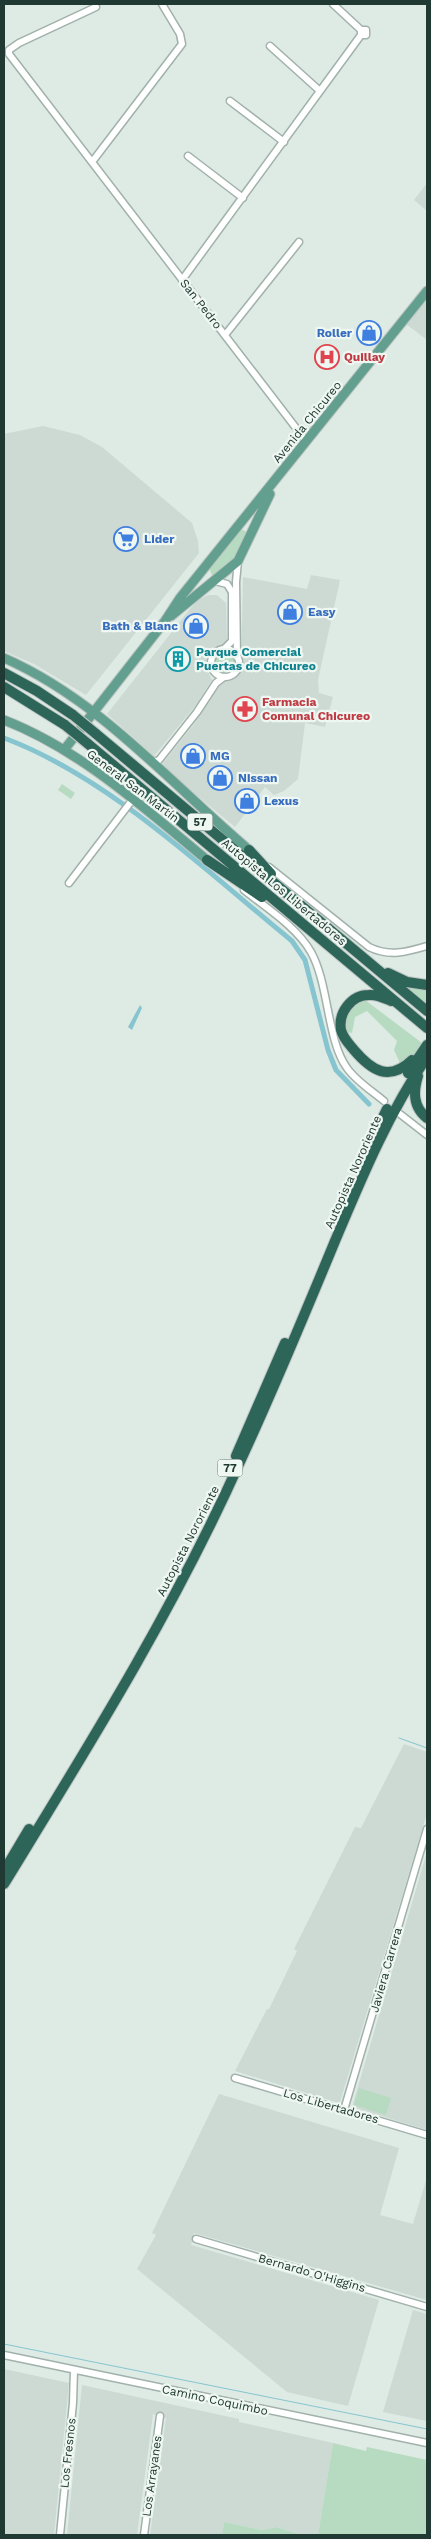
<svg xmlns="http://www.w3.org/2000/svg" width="431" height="2539" font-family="'Work Sans',sans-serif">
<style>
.built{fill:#cdd9d3}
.green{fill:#b7dbc0}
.water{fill:#86c5cf}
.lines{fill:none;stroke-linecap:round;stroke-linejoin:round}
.stream{stroke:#86c5cf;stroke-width:1}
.canal{stroke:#86c5cf;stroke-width:5}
.minor-casing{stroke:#a1b1ab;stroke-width:9}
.major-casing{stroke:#bcc4c2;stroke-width:11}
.highway-casing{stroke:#bcc4c2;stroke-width:12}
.minor{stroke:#fff;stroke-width:6}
.major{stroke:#639f8e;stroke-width:9}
.highway{stroke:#2d6558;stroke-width:10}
.highway-bridge-casing{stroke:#bcc4c2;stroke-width:12;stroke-linecap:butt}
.highway-bridge{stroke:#2d6558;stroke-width:10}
.labels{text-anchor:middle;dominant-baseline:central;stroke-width:4.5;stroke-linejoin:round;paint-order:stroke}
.shield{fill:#eff7f2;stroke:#5e726c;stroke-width:1}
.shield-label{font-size:11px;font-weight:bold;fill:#203932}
.street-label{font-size:12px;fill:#203932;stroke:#eff7f2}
.shop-label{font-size:12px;font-weight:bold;fill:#366cbe;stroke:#eff7f2;text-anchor:start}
.health-label{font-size:12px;font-weight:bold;fill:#be3a42;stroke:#eff7f2;text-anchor:start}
.culture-label{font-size:12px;font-weight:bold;fill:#0d838f;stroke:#eff7f2;text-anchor:start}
</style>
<rect width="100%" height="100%" fill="#deeae4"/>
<!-- built -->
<path class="built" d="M427 183V211L414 200Z
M427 297V340L406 324Z
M43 426 80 435 102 447 192 523 198 541 199 553 86 695 34 664 4 651V434Z
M311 575 340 580 318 680 319 693 333 697 325 727 305 723 298 779 284 791 274 795 265 787 235 827 164 768 163 763 194 724 218 686 224 681 233 679 241 668 243 577 307 589Z
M208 595H217L226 603 227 641 209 656 206 668 212 680 196 705 154 756 107 714 190 609 198 600Z
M404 1744 427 1752V1813L340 2102 339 2103 235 2071 267 2009H269L297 1951 294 1949 355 1827 361 1828Z
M427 1852V2130L352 2107Z
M219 2094 399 2148 380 2215 413 2224 427 2177V2300L194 2233 191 2245 379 2300 348 2406 287 2392 137 2269 156 2235 152 2233Z
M413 2310 427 2314V2421L383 2412Z
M4 2369 69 2383 54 2535H4Z
M82 2385 239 2419V2422L333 2443 318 2535H301L277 2527 262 2530 224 2522 222 2535H150L166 2418 153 2414 137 2535H67Z"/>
<!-- green -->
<path class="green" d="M241 529 247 532 241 555 216 576 212 575 209 568Z
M215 663a10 10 0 1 1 20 0a10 10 0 1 1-20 0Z
M62 784 75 793 71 799 58 790Z
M393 977 427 988V1005Z
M365 1000 422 1043 412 1057 400 1063 394 1050 397 1041 367 1011 355 1017 352 1033 347 1032 346 1017 351 1006Z
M359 2088 391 2098 386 2115 354 2105Z
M333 2443 366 2451 367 2447 427 2460V2535H318Z
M224 2522 262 2530 277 2527 301 2535H222Z"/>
<!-- water -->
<path class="water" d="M140 1005 142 1008 132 1030 128 1027Z"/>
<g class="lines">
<!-- stream -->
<path class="stream" d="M399 1738 427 1748
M4 2344 427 2429"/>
<!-- canal -->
<path class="canal" d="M4 738C109 777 206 871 292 941L305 960 328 1050 336 1070 369 1104"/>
<defs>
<path id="minor" d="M333 4 361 30
M96 7 19 43 9 50V54L306 441
M270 46 320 91
M230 101 284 142
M188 156 243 198
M92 162 182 44 180 34 162 4
M182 280 361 35V30H366V35H361
M225 335 299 242
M215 581 227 584 232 592V641L224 649
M211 663a14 14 0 1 1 28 0a14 14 0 1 1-28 0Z
M237 657 236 582 238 561
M153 762 159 760 197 712 216 683 224 677
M269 867 369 947C389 957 407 952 427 946
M69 883 133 799
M244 890C266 908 296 926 311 952 329 984 327 1041 347 1068 356 1081 372 1091 384 1101
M400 1114 427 1135
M235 2078 427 2135
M344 2110 427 1829
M196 2239 427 2307
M4 2355 427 2443
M60 2535 73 2403 74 2370
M144 2535 160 2416"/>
<path id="major" d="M171 616 238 561 270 494
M4 658C100 700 170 783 249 850
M4 720C81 750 144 808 207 860
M64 750 165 621 180 598 427 291"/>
<path id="highway" d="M4 673 37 691 73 715
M4 687 65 725
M95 733 427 1011
M87 743 427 1028
M249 850 271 874
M207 860 262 897
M388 973 407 982 427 985
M391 1001C384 998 377 994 369 995 351 995 338 1013 341 1030 343 1038 349 1044 354 1050 372 1071 389 1082 412 1060
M408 1073 427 1045
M418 1076C413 1092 413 1107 427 1118
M368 1148 387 1109
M236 1456 285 1343
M4 1871 29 1829
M4 1884C88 1747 173 1611 239 1464 273 1391 304 1316 335 1241 362 1177 388 1114 427 1057"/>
</defs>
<!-- minor casing -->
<use href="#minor" class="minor-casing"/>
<!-- major casing -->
<use href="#major" class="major-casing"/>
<!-- highway casing -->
<use href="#highway" class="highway-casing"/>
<!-- minor -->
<use href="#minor" class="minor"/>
<!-- major -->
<use href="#major" class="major"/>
<!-- highway -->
<use href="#highway" class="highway"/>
<defs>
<path id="highway-bridge" d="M73 715 95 733
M65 725 87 743"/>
</defs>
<!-- highway-bridge casing -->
<use href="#highway-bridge" class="highway-bridge-casing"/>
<!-- highway-bridge -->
<use href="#highway-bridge" class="highway-bridge"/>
</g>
<!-- icons -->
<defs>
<symbol id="shop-ring" viewBox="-11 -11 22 22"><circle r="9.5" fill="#eff7f2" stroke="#3f7fe0" stroke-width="1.5"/><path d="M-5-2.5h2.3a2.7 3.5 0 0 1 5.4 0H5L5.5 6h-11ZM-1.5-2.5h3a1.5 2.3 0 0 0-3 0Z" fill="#3f7fe0"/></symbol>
<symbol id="hospital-ring" viewBox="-11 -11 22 22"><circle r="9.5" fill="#eff7f2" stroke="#e0444e" stroke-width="1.5"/><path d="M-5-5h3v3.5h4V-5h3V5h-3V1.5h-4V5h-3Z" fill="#e0444e"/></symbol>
<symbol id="supermarket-ring" viewBox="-11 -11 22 22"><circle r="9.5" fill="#eff7f2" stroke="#3f7fe0" stroke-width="1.5"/><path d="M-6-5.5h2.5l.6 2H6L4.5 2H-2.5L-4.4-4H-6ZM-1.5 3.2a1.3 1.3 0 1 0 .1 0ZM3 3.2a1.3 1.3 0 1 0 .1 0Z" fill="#3f7fe0"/></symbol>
<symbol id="building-ring" viewBox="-11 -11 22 22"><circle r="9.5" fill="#eff7f2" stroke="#0f9aa8" stroke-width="1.5"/><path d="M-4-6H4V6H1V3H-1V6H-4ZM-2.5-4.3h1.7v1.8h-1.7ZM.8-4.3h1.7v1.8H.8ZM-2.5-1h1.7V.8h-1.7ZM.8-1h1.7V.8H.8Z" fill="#0f9aa8"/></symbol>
<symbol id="pharmacy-ring" viewBox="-11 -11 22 22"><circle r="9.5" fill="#eff7f2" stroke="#e0444e" stroke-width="1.5"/><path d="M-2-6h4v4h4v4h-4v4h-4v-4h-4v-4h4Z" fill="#e0444e"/></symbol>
</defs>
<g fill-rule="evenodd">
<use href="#shop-ring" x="355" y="319" width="28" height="28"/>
<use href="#hospital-ring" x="313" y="343" width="28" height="28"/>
<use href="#supermarket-ring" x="112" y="525" width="28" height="28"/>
<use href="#shop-ring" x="276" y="598" width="28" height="28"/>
<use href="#shop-ring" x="182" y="612" width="28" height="28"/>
<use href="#building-ring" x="164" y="645" width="28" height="28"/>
<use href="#pharmacy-ring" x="231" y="695" width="28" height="28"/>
<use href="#shop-ring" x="179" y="742" width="28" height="28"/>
<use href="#shop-ring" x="206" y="764" width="28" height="28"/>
<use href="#shop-ring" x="233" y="787" width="28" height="28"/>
</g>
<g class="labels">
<!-- shield labels -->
<g class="shield">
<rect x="187.5" y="813.5" width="25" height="17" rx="4"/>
<rect x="217.5" y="1459.5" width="25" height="17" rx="4"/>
</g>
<g class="shield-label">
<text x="200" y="822">57</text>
<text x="230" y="1468">77</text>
</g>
<!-- street labels -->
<g class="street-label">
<text transform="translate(201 304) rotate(52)">San Pedro</text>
<text transform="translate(307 422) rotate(-51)">Avenida Chicureo</text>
<text transform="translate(133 786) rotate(37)">General San Martín</text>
<text transform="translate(284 892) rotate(40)">Autopista Los Libertadores</text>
<text transform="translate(353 1172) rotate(-66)">Autopista Nororiente</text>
<text transform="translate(188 1541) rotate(-63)">Autopista Nororiente</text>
<text transform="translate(386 1970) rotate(-74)">Javiera Carrera</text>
<text transform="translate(331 2106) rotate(16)">Los Libertadores</text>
<text transform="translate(312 2273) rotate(16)">Bernardo O'Higgins</text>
<text transform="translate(215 2400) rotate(12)">Camino Coquimbo</text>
<text transform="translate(68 2453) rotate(-84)">Los Fresnos</text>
<text transform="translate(152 2476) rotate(-82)">Los Arrayanes</text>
</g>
<!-- shop labels -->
<g class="shop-label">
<text x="352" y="333" text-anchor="end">Roller</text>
<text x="144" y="539">Lider</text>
<text x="308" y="612">Easy</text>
<text x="178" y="626" text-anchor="end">Bath &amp; Blanc</text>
<text x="210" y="756">MG</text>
<text x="238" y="778">Nissan</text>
<text x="264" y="801">Lexus</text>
</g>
<!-- health labels -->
<g class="health-label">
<text x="344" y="357">Quillay</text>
<text x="262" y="702">Farmacia<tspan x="262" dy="14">Comunal Chicureo</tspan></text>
</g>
<!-- culture labels -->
<g class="culture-label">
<text x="196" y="652">Parque Comercial<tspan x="196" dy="14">Puertas de Chicureo</tspan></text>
</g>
</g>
<!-- border -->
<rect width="431" height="2539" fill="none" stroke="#203932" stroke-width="10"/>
</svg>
